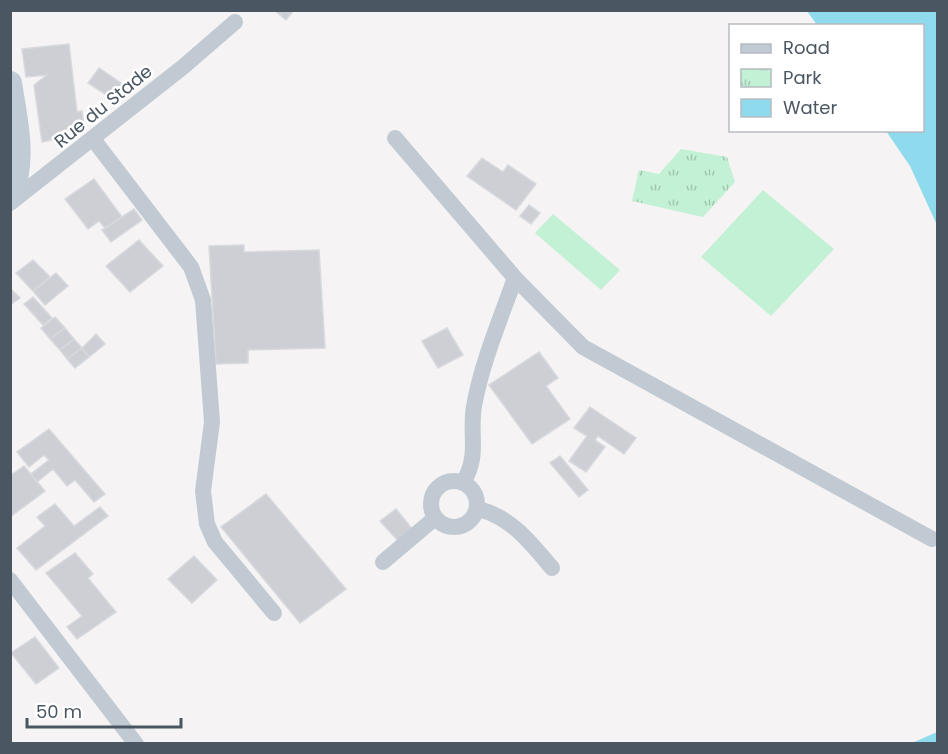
<svg xmlns="http://www.w3.org/2000/svg" width="948" height="754" font-family="Poppins,sans-serif">
<style>
.park{fill:url(#park-tufts)}
.pitch{fill:#c3f1d5}
.water{fill:#90daee}
.building{fill:#cdcfd5;stroke:#d7d9de;stroke-width:1.5}
.lines{fill:none;stroke-linecap:round;stroke-linejoin:round}
.street{stroke:#c1cad2;stroke-width:16}
.secondary{stroke:#c1cbd6;stroke-width:24}
.labels{text-anchor:middle;dominant-baseline:central;stroke-width:5;stroke-linejoin:round;paint-order:stroke}
.street-label{font-size:18px;fill:#4a5661;stroke:#fff}
</style>
<defs>
<pattern id="park-tufts" width="24" height="20" patternUnits="userSpaceOnUse" patternTransform="scale(1.5)"><rect width="24" height="20" fill="#c3f1d5"/><path d="M3 7l-1-3M5 7V3M7 7l1-3M15 17l-1-3M17 17v-4M19 17l1-3" fill="none" stroke="#a0c6b0"/></pattern>
</defs>
<rect width="100%" height="100%" fill="#f5f3f3"/>
<!-- park -->
<path class="park" d="M681 149 727 157 735 182 703 217 632 201 639 170 659 174Z"/>
<!-- pitch -->
<path class="pitch" d="M763 190 834 249 771 316 701 257Z
M553 214 620 270 601 290 535 233Z"/>
<!-- water -->
<path class="water" d="M807 11H937V225L910 166 886 131 922 130V26L817 25Z
M937 732V743H912Z"/>
<!-- building -->
<path class="building" d="M274 10H294L286 20Z
M69 44 77 112 82 111 84 126 60 131 61 138 42 142 34 85 47 75 26 77 22 49Z
M99 68 124 85 114 100 88 83Z
M482 158 503 172 508 165 536 184 516 210 467 176Z
M94 179 122 217 105 228 99 221 88 229 65 199Z
M529 205 540 213 531 224 520 216Z
M134 209 142 220 111 242 102 230Z
M139 240 163 266 130 292 106 266Z
M244 245V252L319 250 325 348 248 350V363L216 364 209 246Z
M33 260 50 277 33 291 16 273Z
M56 273 68 286 45 305 33 291Z
M10 288 20 298 10 305Z
M33 297 52 318 43 325 24 304Z
M55 317 65 328 50 339 41 328Z
M65 328 74 339 60 350 50 339Z
M447 328 463 355 438 368 422 341Z
M96 334 105 344 89 357 82 348Z
M74 339 82 348 67 359 60 350Z
M82 348 89 357 75 368 67 359Z
M539 352 558 378 546 386 570 419 532 444 489 385Z
M590 407 636 438 624 454 598 436 595 440 605 447 586 472 569 461 587 436 574 428Z
M49 429 105 494 94 502 75 480 67 486 53 469 37 482 31 474 49 460 44 455 29 467 17 452Z
M560 456 588 490 579 497 550 463Z
M24 466 45 491 10 517V476Z
M266 494 346 589 300 623 221 527Z
M55 504 74 526 100 507 108 516 36 570 17 548 45 526 37 517Z
M396 509 414 531 399 542 380 521Z
M75 553 93 574 88 578 116 612 77 639 67 627 82 616 46 573Z
M194 556 217 580 192 603 168 579Z
M35 637 59 668 36 684 11 653Z"/>
<g class="lines">
<!-- street -->
<path class="street" d="M395 138 515 278 583 347 932 539
M93 139 191 267 203 300 212 422 203 491 207 524 215 542 274 613
M10 203 183 67 235 22
M431 504a23 23 0 1 1 46 0a23 23 0 1 1-46 0Z
M463 483C480 454 469 436 474 406 482 362 500 320 515 278
M479 509C512 518 530 542 552 568
M383 562 435 518
M10 580 136 744"/>
<!-- secondary -->
<path class="secondary" d="M10 83C16 122 26 160 10 198"/>
</g>
<g class="labels">
<!-- street labels -->
<g class="street-label">
<text transform="translate(103 106) rotate(-39)">Rue du Stade</text>
</g>
</g>
<!-- border -->
<rect width="948" height="754" fill="none" stroke="#4a5661" stroke-width="24"/>
<!-- legend -->
<rect x="729" y="24" width="195" height="108" fill="#ffffff" stroke="#b7bbc0" stroke-width="1.5"/>
<rect x="741" y="44" width="30" height="9" fill="#c1cbd6" stroke="#b7bbc0" stroke-width="1.5"/>
<text x="783" y="54" font-size="18" fill="#4a5661">Road</text>
<rect x="741" y="69" width="30" height="18" fill="url(#park-tufts)" stroke="#b7bbc0" stroke-width="1.5"/>
<text x="783" y="84" font-size="18" fill="#4a5661">Park</text>
<rect x="741" y="99" width="30" height="18" fill="#90daee" stroke="#b7bbc0" stroke-width="1.5"/>
<text x="783" y="114" font-size="18" fill="#4a5661">Water</text>
<!-- scale -->
<path d="M27 718v9h154v-9" fill="none" stroke="#4a5661" stroke-width="3"/>
<text x="36" y="718" font-size="18" fill="#4a5661" stroke="#ffffff" stroke-width="4.5" paint-order="stroke">50 m</text>
</svg>
